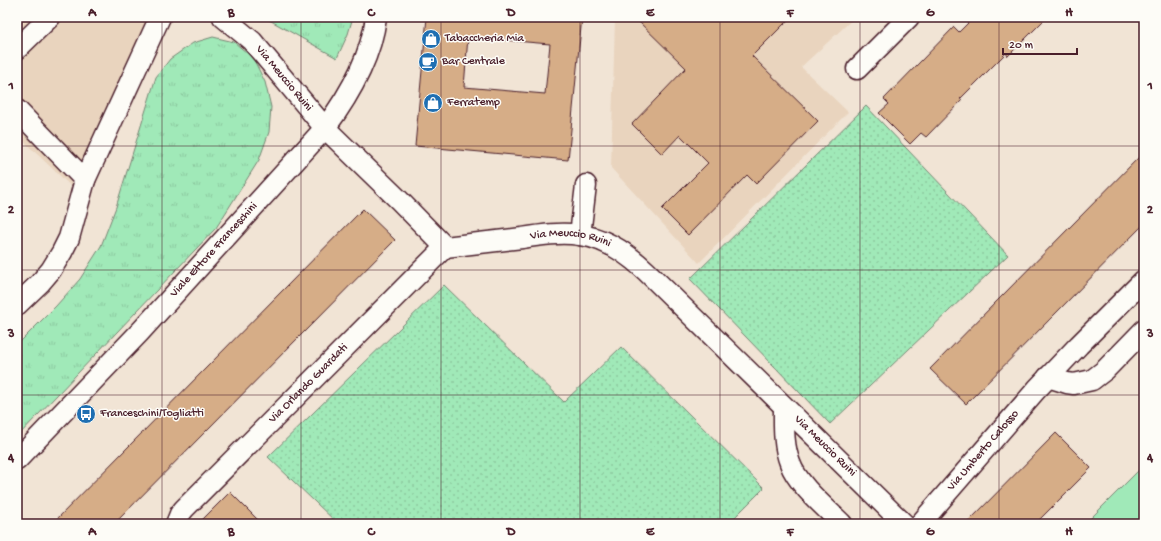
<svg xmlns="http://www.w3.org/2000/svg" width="1161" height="541" font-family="'Gochi Hand',sans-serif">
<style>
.built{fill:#e9d4be}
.grass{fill:url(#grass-tufts);stroke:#758472}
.park{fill:url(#park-dots);stroke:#758472}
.garden{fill:#a0e9b8;stroke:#758472}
.building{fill:#d6ad87;stroke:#4a1f2b;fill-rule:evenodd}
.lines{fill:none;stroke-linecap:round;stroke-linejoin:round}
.street-casing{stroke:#4a1f2b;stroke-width:23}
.street{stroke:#fdfcf7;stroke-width:20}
.grid{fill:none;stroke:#4a1f2b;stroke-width:1;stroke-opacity:0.55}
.labels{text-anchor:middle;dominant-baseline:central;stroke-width:3;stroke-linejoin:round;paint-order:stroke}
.poi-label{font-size:12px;fill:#4a1f2b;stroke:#fdfcf7;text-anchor:start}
.street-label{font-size:12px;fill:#4a1f2b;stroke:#fdfcf7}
.neatline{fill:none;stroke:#4a1f2b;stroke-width:1.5}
.grid-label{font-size:13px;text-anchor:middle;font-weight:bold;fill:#4a1f2b}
</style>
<defs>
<pattern id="grass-tufts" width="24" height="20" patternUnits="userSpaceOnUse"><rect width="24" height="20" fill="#a0e9b8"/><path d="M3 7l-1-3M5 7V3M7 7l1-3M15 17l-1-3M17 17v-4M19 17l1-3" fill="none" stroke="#8bc79e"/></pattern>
<pattern id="park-dots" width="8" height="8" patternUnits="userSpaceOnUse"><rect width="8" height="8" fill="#a0e9b8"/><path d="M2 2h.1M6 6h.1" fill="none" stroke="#8bc79e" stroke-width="1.8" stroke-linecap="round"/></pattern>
</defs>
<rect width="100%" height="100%" fill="#f1e4d5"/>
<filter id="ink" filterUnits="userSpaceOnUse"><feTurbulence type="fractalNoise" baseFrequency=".025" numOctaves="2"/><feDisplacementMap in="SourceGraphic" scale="8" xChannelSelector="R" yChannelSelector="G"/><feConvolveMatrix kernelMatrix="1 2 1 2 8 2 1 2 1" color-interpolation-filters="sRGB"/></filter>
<g filter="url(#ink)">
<!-- built -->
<path class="built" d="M17 17H153L77 192 17 135Z
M615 17H855L801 67 848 112 699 263 611 168Z"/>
<!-- grass -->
<path class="grass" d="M264 17H353L348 34 337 58Z
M213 37 234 42 253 58 265 82 271 107 269 132 259 160 216 228 17 437V345L56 306 80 279 101 246 116 207 156 77 170 59 193 43Z"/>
<!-- park -->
<path class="park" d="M866 106 1008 255 830 424 690 279Z
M444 285 564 402 621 347 764 488 728 524H338L268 457Z"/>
<!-- garden -->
<path class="garden" d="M1144 465V524H1085Z"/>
<!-- building -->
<path class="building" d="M427 17H582L568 160 415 146ZM468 37 550 44 545 94 464 87Z
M634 17H791L752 56 818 121 756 184 747 175 688 235 662 209 708 163 680 135 662 154 632 124 686 68Z
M974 17H1047L1008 56 1006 53 960 99 962 100 926 137 921 133 910 144 879 113 889 104 884 99 954 27 959 32Z
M1144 152V224L966 404 930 369Z
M363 209 395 240 114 524H52Z
M1056 433 1091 468 1035 524H966Z
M230 492 262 524H198Z"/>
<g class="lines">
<defs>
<g id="street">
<path id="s1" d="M223 17 252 41 325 128 399 200 445 247C471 244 496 241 522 238 541 235 561 232 580 235 605 238 628 254 646 271L904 524"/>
<path d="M17 49 50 17"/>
<path d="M857 69 909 17"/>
<path d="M17 110 85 180"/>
<path d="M580 235 586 185"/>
<path d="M17 305 40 283 51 270 62 252 69 238 85 180 160 17"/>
<path d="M1048 377 1067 383 1074 384 1092 380 1105 370 1144 330"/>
<path d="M784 407C784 426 783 445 790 463 797 484 826 508 842 524"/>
<path id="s2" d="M17 460 140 332 325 128C349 96 371 58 376 17"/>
<path id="s3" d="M176 524 180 514 184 509 445 247"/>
<path id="s4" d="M920 524 1037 389 1079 345 1144 280"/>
</g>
</defs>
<!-- street casing -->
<use href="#street" class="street-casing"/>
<!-- street -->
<use href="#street" class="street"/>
</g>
</g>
<!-- grid -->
<path class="grid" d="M162 17V524M301 17V524M441 17V524M580 17V524M720 17V524M860 17V524M999 17V524M17 146H1144M17 270H1144M17 395H1144"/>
<!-- icons -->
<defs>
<symbol id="shop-disc" viewBox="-11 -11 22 22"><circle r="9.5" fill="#1f6fb2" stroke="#fdfcf7"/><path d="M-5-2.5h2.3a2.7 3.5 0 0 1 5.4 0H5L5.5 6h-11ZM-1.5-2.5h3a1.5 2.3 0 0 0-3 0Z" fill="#fff"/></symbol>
<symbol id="cafe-disc" viewBox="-11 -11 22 22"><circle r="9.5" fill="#1f6fb2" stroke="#fdfcf7"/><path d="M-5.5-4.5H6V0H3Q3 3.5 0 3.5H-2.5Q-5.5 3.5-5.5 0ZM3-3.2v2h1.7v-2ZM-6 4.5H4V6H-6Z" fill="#fff"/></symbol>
<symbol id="bus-disc" viewBox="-11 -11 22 22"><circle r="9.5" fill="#1f6fb2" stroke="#fdfcf7"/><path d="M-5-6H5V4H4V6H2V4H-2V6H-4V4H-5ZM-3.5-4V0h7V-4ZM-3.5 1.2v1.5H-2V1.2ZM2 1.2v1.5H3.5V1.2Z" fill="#fff"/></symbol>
</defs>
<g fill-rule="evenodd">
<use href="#shop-disc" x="420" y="28" width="22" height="22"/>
<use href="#cafe-disc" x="417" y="51" width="22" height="22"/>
<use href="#shop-disc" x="422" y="92" width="22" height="22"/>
<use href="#bus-disc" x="75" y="403" width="22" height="22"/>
</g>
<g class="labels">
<!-- poi labels -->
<g class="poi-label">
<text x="445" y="39">Tabaccheria Mia</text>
<text x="442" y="62">Bar Centrale</text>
<text x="447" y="103">Ferratemp</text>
<text x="100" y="414">Franceschini/Togliatti</text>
</g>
<!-- street labels -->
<g class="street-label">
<text stroke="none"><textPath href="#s1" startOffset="87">Via Meuccio Ruini</textPath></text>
<text stroke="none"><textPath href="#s1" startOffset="447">Via Meuccio Ruini</textPath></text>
<text stroke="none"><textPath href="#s2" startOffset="288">Viale Ettore Franceschini</textPath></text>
<text stroke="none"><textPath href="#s3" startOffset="194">Via Orlando Guardati</textPath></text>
<text stroke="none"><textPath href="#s1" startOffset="783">Via Meuccio Ruini</textPath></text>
<text stroke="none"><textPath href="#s4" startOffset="97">Via Umberto Calosso</textPath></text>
</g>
</g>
<!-- margin -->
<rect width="1161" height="541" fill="none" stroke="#fdfcf7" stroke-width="44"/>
<!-- scale -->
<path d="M1003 48v6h74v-6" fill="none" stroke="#4a1f2b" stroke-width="2"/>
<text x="1009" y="48" font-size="12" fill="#4a1f2b" stroke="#fdfcf7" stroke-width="3" paint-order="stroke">20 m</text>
<rect x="22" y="22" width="1117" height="497" class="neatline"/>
<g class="grid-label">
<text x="92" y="16">A</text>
<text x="231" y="16">B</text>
<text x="371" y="16">C</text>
<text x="511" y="16">D</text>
<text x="650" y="16">E</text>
<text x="790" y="16">F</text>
<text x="930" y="16">G</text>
<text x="1069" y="16">H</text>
<text x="11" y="89">1</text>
<text x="1150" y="89">1</text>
<text x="11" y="213">2</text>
<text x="1150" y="213">2</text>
<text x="11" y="337">3</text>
<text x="1150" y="337">3</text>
<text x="11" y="461">4</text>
<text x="1150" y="461">4</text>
<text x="92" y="535">A</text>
<text x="231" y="535">B</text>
<text x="371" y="535">C</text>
<text x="511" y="535">D</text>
<text x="650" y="535">E</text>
<text x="790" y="535">F</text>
<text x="930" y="535">G</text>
<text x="1069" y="535">H</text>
</g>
</svg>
